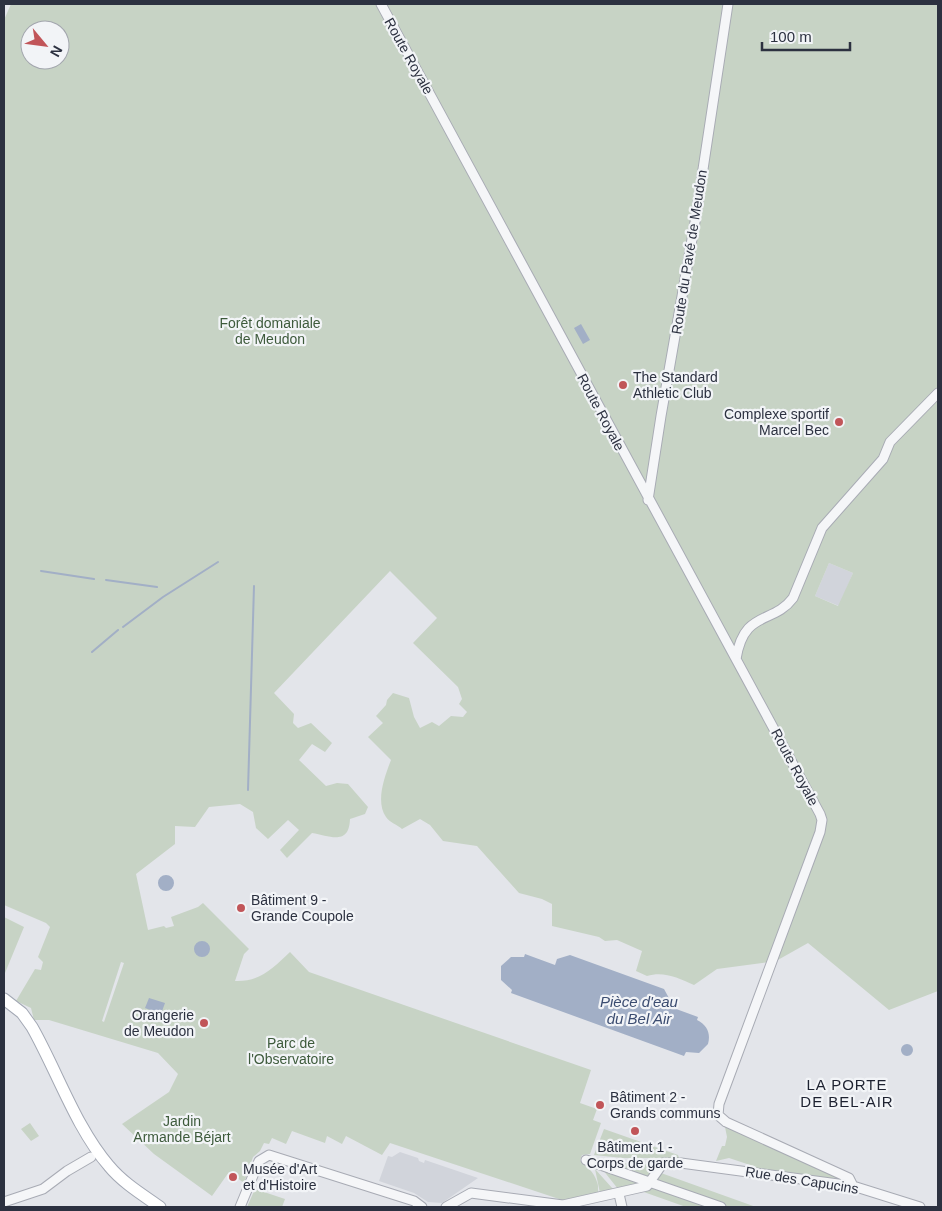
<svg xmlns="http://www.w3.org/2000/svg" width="942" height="1211" font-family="Helvetica,sans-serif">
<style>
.built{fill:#d1d4db}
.green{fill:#c7d3c5;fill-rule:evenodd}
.water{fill:#a2afc6}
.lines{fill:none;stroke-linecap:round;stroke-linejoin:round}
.stream{stroke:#a2afc6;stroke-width:2}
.minor-casing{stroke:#a8abb4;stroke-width:11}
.major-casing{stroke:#a3a8b4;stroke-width:13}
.minor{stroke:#f5f6f8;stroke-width:9}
.major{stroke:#fff;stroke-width:11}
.poi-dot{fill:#c15559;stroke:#f2f4f7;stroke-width:2}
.labels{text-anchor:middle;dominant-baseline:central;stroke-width:4.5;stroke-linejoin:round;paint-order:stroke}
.street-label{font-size:14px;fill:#2c3140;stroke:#f2f4f7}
.park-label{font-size:14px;fill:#3d5a3b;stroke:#f2f4f7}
.poi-label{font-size:14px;fill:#2c3140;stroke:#f2f4f7;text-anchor:start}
.water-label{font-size:15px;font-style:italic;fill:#3b4c70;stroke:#f2f4f7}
.neighbourhood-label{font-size:15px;letter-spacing:1px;fill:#1e2231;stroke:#f2f4f7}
</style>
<rect width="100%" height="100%" fill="#e3e5ea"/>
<!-- built -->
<path class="built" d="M829 563 853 573 839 606 815 596Z
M400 1152 418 1158 419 1161 424 1163 425 1160 478 1178 442 1203 428 1202 414 1193 379 1181 388 1156 392 1157Z"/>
<!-- green -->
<path class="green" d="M11 4H938V991L889 1010 808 943 776 961 717 969 694 985C678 978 664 971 647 976L636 971 642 951 617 940 605 941 599 937 552 926V904L542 899 519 893 477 846 443 841 430 825 420 819 402 829C398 825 389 822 386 817 375 801 385 776 391 760L368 737 383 723 376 716 386 705 387 700 393 693 409 698 414 717 420 728 432 722 439 726 451 716 463 717 467 712 459 704 462 699 458 687 413 643 437 618 390 571 274 693 294 714 293 723 298 728 311 723 332 743 325 752 312 744 299 760 326 786 337 783 348 784 368 807 365 814 350 819C349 846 330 836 312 833L287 858 280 850 299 830 288 820 268 839 256 828 253 812 240 804 209 807 195 827 175 826V844L136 874 148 930 164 926 166 928 174 926 171 917 198 907 203 903 249 949 244 954 235 981C260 982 273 968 290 952L309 972 591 1070 580 1103 597 1109 593 1120 601 1123 590 1154 582 1155 580 1160C586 1167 594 1171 597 1182 599 1187 597 1188 599 1194L565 1201 390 1143 382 1155 346 1136 342 1144 327 1136 325 1143 292 1131 286 1144 272 1138 269 1144 264 1143 260 1151 253 1157 244 1183 229 1172 212 1196 154 1154 122 1124 169 1092 178 1074 158 1053 49 1020H34L31 1008 16 1001 35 969 41 970 43 962 38 957 50 927 46 923 4 905V20ZM30 30H60V60H30ZM829 563 853 573 838 606 815 596ZM121 962 124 963 104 1022 102 1021Z
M4 917 24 927 5 973 4 972Z
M30 1123 39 1136 31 1141 21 1129Z
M725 1127 836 1176 835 1181 752 1168 750 1165 729 1158 716 1161 722 1146H725L727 1137Z
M604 1129 678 1155 679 1158H623L594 1155Z
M607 1162 656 1165 648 1178 606 1163Z
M595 1169 613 1189 600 1193Z
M603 1170 643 1182 618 1189Z
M661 1173 756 1207H728L656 1181Z
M653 1186 713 1207H686L641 1191Z
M255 1189 285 1199 282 1207H247Z"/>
<!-- water -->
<path class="water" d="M581 324 590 340 583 344 574 328Z
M158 883a8 8 0 1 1 16 0a8 8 0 1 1-16 0Z
M194 949a8 8 0 1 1 16 0a8 8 0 1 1-16 0Z
M525 954 555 965 557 959 570 955 664 989 670 1000 668 1006 698 1017 697 1020C707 1025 711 1033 708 1044L699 1053 686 1052 684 1056 511 993 512 990 501 980V966L511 957H524Z
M149 998 165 1003 161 1014 145 1008Z
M901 1050a6 6 0 1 1 12 0a6 6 0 1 1-12 0Z"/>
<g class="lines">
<!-- stream -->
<path class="stream" d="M41 571 94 579
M106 580 157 587
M123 627 163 597 218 562
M92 652 118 630
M248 790 254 586"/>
<defs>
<path id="minor" d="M381 4 820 814 822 820 820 832 719 1104 718 1115 726 1122 849 1178 853 1186
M648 500 661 416 695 222 728 4
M736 659C744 609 773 625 793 598L822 528 883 459 890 442 938 393
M586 1160 721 1207
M619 1194 622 1207
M4 1202 43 1189 67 1171 91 1157
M240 1207 259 1161 269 1155 414 1201 422 1207
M446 1207 471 1193 563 1205 647 1186 663 1163H681L853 1186 920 1207"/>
<path id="major" d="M4 999 22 1013 32 1027C57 1071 76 1128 109 1166 123 1183 143 1195 160 1207"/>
</defs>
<!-- minor casing -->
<use href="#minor" class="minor-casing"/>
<!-- major casing -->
<use href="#major" class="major-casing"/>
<!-- minor -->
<use href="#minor" class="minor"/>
<!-- major -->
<use href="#major" class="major"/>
</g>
<!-- markers -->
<g class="poi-dot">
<circle cx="623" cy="385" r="5"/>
<circle cx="839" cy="422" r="5"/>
<circle cx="241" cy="908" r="5"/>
<circle cx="204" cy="1023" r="5"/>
<circle cx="600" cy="1105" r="5"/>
<circle cx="635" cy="1131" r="5"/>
<circle cx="233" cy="1177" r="5"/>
</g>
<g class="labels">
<!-- street labels -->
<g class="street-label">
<text transform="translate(409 56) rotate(61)">Route Royale</text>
<text transform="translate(689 252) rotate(-81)">Route du Pavé de Meudon</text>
<text transform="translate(601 412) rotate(62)">Route Royale</text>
<text transform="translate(795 767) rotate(62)">Route Royale</text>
<text transform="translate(802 1180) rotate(9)">Rue des Capucins</text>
</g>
<!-- park labels -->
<g class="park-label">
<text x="270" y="323">Forêt domaniale<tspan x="270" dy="16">de Meudon</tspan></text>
<text x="291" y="1043">Parc de<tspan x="291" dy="16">l'Observatoire</tspan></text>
<text x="182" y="1121">Jardin<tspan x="182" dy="16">Armande Béjart</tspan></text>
</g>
<!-- poi labels -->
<g class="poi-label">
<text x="633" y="377">The Standard<tspan x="633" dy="16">Athletic Club</tspan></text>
<text x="829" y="414" text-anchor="end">Complexe sportif<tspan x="829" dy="16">Marcel Bec</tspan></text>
<text x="251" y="900">Bâtiment 9 -<tspan x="251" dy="16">Grande Coupole</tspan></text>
<text x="194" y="1015" text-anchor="end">Orangerie<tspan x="194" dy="16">de Meudon</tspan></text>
<text x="610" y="1097">Bâtiment 2 -<tspan x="610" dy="16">Grands communs</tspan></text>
<text x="635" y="1147" text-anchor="middle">Bâtiment 1 -<tspan x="635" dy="16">Corps de garde</tspan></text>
<text x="243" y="1169">Musée d'Art<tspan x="243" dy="16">et d'Histoire</tspan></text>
</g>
<!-- water labels -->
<g class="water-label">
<text x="639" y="1001">Pièce d'eau<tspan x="639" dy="17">du Bel Air</tspan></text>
</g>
<!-- neighbourhood labels -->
<g class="neighbourhood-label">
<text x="847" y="1084">LA PORTE<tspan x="847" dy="17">DE BEL-AIR</tspan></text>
</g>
</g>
<!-- border -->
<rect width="942" height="1211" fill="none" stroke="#2c3140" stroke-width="10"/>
<!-- north arrow -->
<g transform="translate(45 45) rotate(119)"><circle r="24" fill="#f2f4f7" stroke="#a3a6ae"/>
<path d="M0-4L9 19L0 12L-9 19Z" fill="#c15559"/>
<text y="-8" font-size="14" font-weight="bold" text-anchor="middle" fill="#2c3140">N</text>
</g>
<!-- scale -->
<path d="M762 42v8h88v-8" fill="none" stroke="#2c3140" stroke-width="2.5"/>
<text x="770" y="42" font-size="15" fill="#2c3140" stroke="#f2f4f7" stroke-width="4" paint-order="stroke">100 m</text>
</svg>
